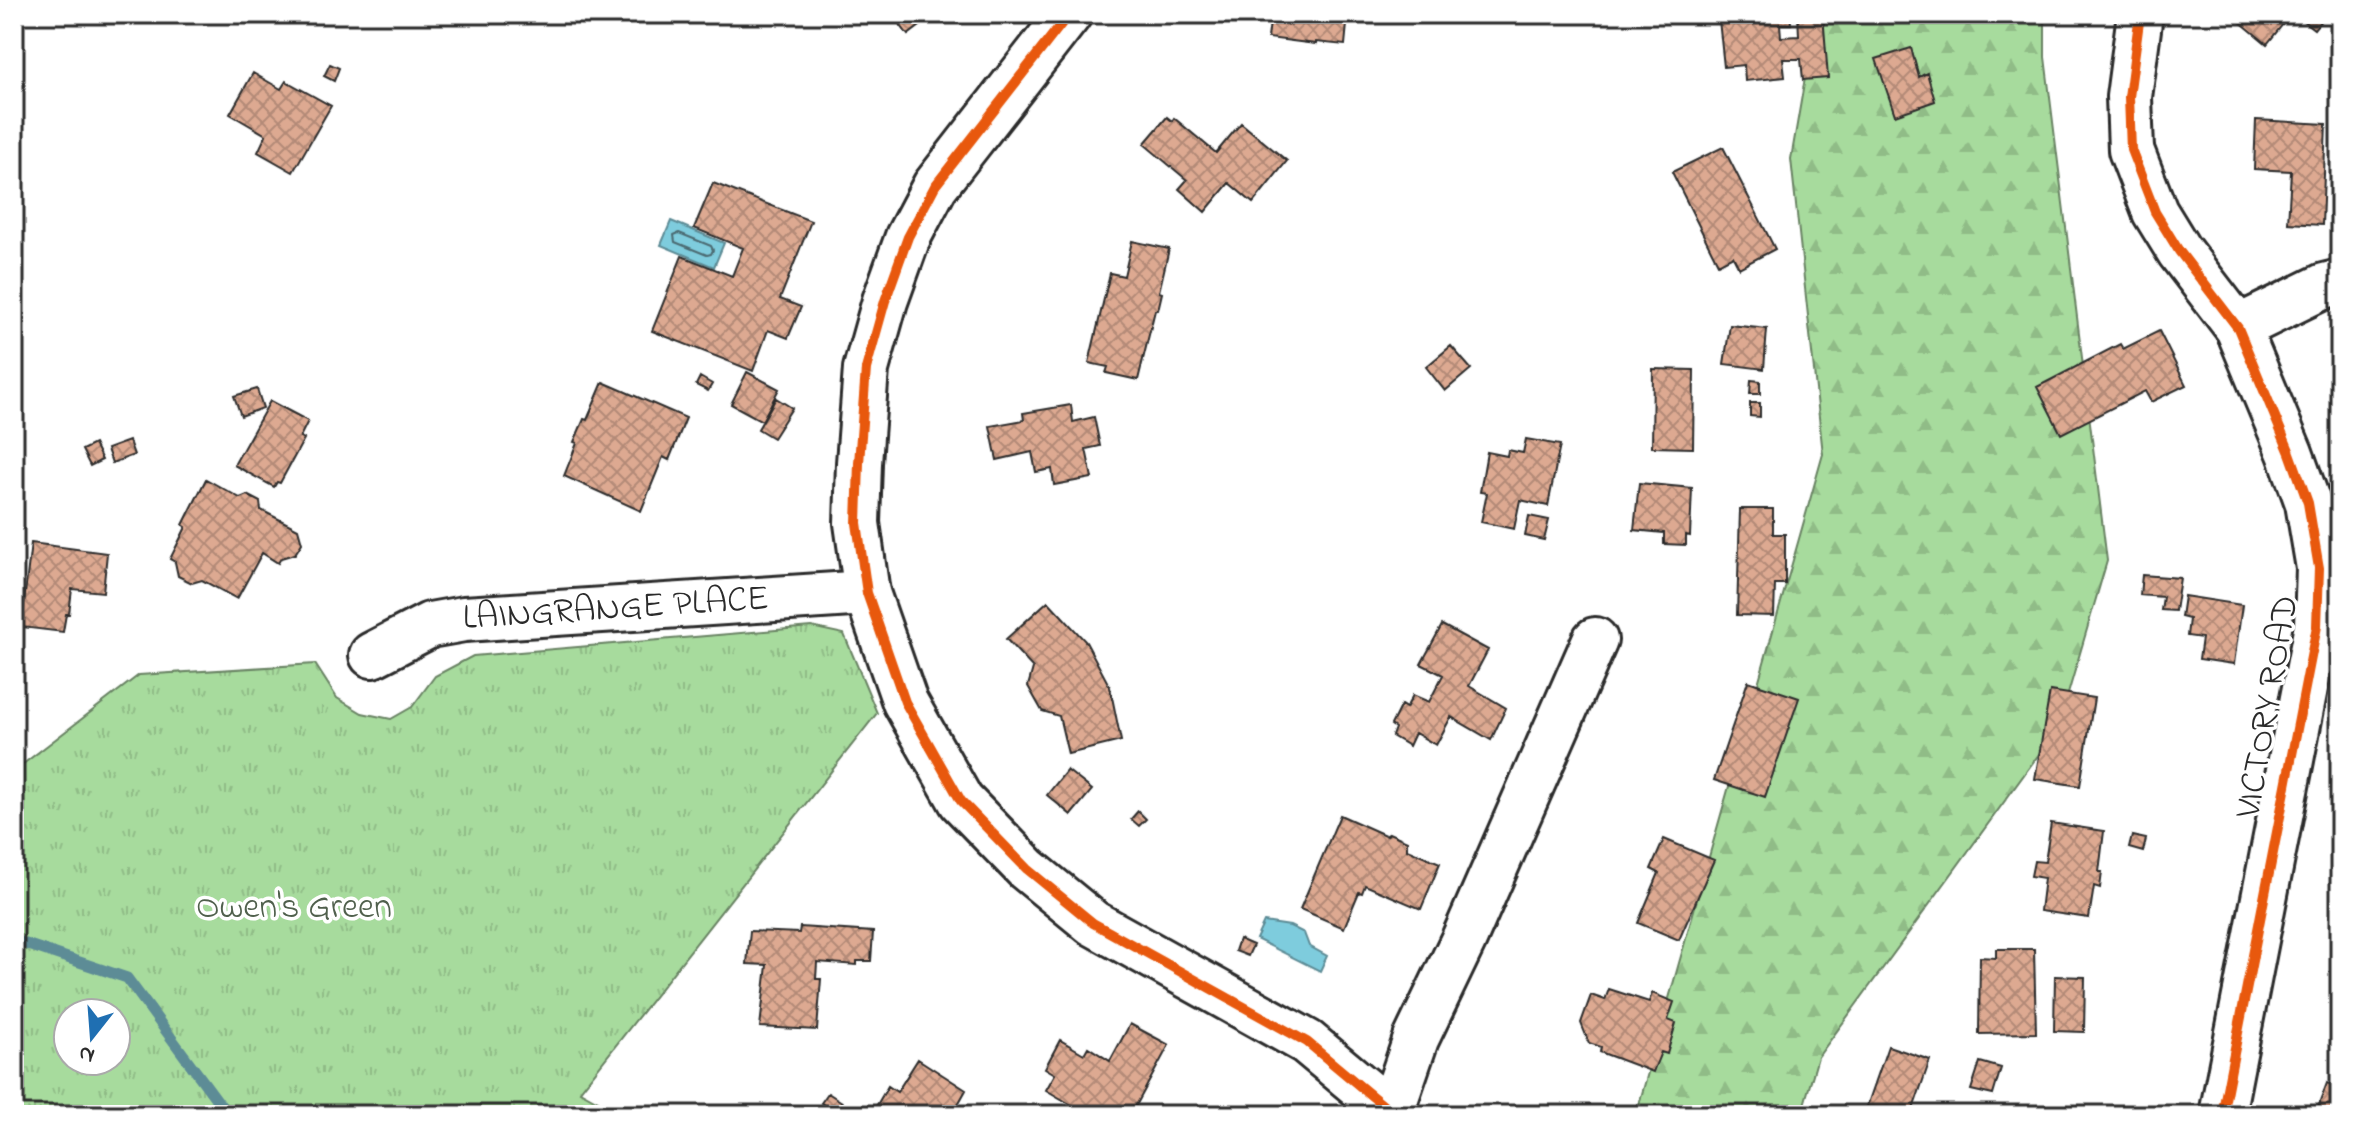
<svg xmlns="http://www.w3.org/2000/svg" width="2354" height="1129" font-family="'Indie Flower',sans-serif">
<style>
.forest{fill:url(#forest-firs);stroke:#698364;stroke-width:2}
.park{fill:url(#park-tufts);stroke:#698364;stroke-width:2;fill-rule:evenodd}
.water{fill:#7eccdd;stroke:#5d8c96;stroke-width:2}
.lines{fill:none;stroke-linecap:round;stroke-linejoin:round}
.shore{stroke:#4c6b72;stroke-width:2}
.stream{stroke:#5d8c96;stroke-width:11}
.building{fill:url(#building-cross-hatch);stroke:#2b2b2b;stroke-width:2}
.minor-casing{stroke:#2b2b2b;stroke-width:50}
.minor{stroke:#fff;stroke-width:44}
.cycleway-casing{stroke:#fff;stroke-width:15}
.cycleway{stroke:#e8590c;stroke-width:10}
.labels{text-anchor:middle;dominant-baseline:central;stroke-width:7;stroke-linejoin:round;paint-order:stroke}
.street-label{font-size:36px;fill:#2b2b2b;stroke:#fff}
.park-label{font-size:36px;fill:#50604d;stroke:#fff}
</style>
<defs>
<pattern id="forest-firs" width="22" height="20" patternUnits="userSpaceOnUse" patternTransform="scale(2)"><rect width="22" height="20" fill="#a7db9d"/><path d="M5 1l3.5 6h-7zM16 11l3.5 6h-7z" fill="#90bc87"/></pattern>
<pattern id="park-tufts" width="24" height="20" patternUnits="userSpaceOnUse" patternTransform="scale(2)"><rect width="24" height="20" fill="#a7db9d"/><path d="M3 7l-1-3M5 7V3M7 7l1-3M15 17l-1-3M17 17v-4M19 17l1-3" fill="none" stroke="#90bc87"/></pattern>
<pattern id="building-cross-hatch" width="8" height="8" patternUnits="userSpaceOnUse" patternTransform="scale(2)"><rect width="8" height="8" fill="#dda991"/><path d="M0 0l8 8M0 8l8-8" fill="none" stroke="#b38a77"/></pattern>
</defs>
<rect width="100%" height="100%" fill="#fff"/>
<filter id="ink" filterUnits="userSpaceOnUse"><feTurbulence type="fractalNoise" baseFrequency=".0125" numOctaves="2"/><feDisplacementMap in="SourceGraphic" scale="16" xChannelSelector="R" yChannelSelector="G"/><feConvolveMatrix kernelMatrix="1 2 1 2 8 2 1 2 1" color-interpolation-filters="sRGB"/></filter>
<g filter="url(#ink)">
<!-- forest -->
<path class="forest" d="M1816 14H2045V57L2107 561 2058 728 1818 1057 1801 1115H1636L1823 454 1791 159Z"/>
<!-- park -->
<path class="park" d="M811 627 844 634 877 713 580 1091 623 1115H14V771L139 675 315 664 337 698 362 713 391 719 412 707 435 676 473 656ZM68 1013H116V1061H68Z"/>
<!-- water -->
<path class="water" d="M671 221 724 243 714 267 661 245Z
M1264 922 1290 926 1304 933 1309 946 1327 956 1320 971 1256 939Z"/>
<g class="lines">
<!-- shore -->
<path class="shore" d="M679 233 711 246 713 250 711 254 707 255 675 242 674 235Z"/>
<!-- stream -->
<path class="stream" d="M14 940 127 978 228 1115"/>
</g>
<!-- building -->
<path class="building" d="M892 14H911L920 26 908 35Z
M1271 14H1348L1345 45 1316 42V44L1268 38Z
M1722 14H1790L1791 24H1780L1781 37 1799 36 1798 14H1823L1828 78 1803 80 1801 59H1783L1785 77 1745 81 1744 65 1724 67 1719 20 1722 19Z
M2245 14H2291L2267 44 2239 21Z
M2294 14H2326L2314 29Z
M1911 48 1919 77 1927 73 1935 101 1895 115 1876 59Z
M330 64 339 68 334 81 324 76Z
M253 73 281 89 286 81 331 106 293 172 258 152 266 135 230 114Z
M1167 117 1172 121 1174 118 1216 153 1241 123 1287 161 1253 203 1229 183 1205 212 1179 189 1187 180 1144 144Z
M2256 120 2326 124 2322 225 2288 223 2291 171 2254 169Z
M1723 147 1775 249 1739 268 1733 256 1718 264 1672 172Z
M713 183 811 221 780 299 801 307 788 338 768 330 753 371 652 331 682 256 732 276 743 248 694 228Z
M1132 241 1169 249 1159 292 1162 293 1158 310H1155L1138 380 1106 373 1108 367 1089 363 1110 273 1124 276Z
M1730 325 1767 329 1764 369 1724 364Z
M2159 331 2186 385 2151 402 2145 391 2061 434 2037 387 2120 344 2123 349Z
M1451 346 1471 369 1445 391 1426 367Z
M1653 369 1694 370 1693 448 1652 447Z
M747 372 779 389 762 421 731 404Z
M700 377 712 384 708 391 696 385Z
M1751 380 1760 381V394H1750Z
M603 382 686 418 669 460 663 457 641 511 564 476 577 443 574 442 584 419 587 420Z
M257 389 263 408 241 416 234 396Z
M776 398 792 408 773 438 758 429Z
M270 401 308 421 300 437 304 439 280 483 277 482 274 487 234 465Z
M1750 403H1760V417L1750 416Z
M1071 405 1073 422 1094 417 1100 446 1086 449 1092 478 1054 485 1052 469 1036 472 1032 452 997 460 990 426 1024 420 1023 413Z
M1526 439 1560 445 1548 506 1520 500 1514 529 1481 522 1487 493 1480 492 1487 452 1507 456 1508 450 1523 453Z
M129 441 134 455 112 463 107 449Z
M94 444 102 460 90 466 82 450Z
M206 479 240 498 247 495 260 502 261 510 298 529 302 543 295 554 281 558 278 563 262 553 237 599 202 580 192 583 178 576 175 562 170 559 186 527 183 525Z
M1639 483 1692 488 1690 536 1686 535V545L1664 544V533L1634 530Z
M1740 509H1773V534H1785V584H1775L1774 616 1737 615Z
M1529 516 1549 520 1544 540 1525 536Z
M31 543 107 553 103 592 72 589 69 614H66L63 632 21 627Z
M2142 575 2180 578 2175 611 2161 610 2163 597 2140 595Z
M2184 596 2242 605 2234 664 2199 659 2202 638 2187 636 2189 619 2181 617Z
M1048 601 1086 642 1110 687 1121 741 1068 754 1059 716 1042 711 1028 686 1033 668 1006 639Z
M1442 625 1488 650 1469 686 1506 708 1491 740 1451 717 1436 745 1415 733 1409 746 1392 736 1395 728 1391 725 1401 705 1406 708 1413 695 1429 702 1443 675 1421 664Z
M1748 681 1799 698 1765 797 1714 780Z
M2050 691 2094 698 2080 786 2035 779Z
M1067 770 1092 790 1071 815 1047 795Z
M1138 811 1146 819 1139 826 1131 819Z
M1340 815 1387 836 1389 833 1407 841V849L1440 863 1421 909 1365 885 1362 893 1359 892 1344 928 1300 909Z
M2051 823 2104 831 2099 872H2102L2100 888 2094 886 2089 918 2040 911 2044 878 2031 876 2034 861 2045 862Z
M2132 836 2146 839 2143 852 2129 848Z
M1664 839 1714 860 1679 940 1638 923 1659 873 1651 869Z
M800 927 873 932 871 961H857V965L817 962 816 979H821L817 1030 760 1027 767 965 747 964 750 931 799 933Z
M1239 939 1253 945 1248 956 1235 951Z
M1996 949H2034L2036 1033 1979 1034 1980 957 1996 958Z
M2055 976 2085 977 2084 1032 2054 1031Z
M1609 989 1649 1002 1652 993 1674 1002 1668 1020 1676 1023 1667 1054 1661 1052 1653 1072 1600 1052 1601 1047 1589 1043 1581 1023 1591 995 1605 1000Z
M1130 1024 1169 1045 1131 1115H1089L1046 1090 1055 1074 1045 1068 1060 1040 1084 1054 1088 1047 1110 1061Z
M1888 1046 1930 1060 1911 1115H1864Z
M918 1059 966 1090 952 1115H871L888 1086 897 1092Z
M1980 1062 2001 1068 1993 1095 1971 1090Z
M2327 1083 2340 1088V1115H2315Z
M828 1093 842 1102 836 1112 821 1103Z"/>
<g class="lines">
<defs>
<g id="minor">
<path d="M1069 14 935 186 908 237 885 301 866 369 859 463 857 523 867 593 905 702 961 801 1027 869 1093 923 1307 1042 1391 1112 1416 1039 1464 939 1595 640"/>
<path d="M2140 14 2129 97 2131 150 2155 212 2179 251 2238 328 2290 453 2308 503 2319 568 2317 626 2222 1115"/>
<path d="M2238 328 2324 286 2340 282"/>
<path id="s1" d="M372 655 430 625 464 619 867 593"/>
</g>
</defs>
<!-- minor casing -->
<use href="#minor" class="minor-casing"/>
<!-- minor -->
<use href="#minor" class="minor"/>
<defs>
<path id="cycleway" d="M1069 14 935 186 908 237 885 301 866 369 859 463 857 523 867 593 905 702 961 801 1027 869 1093 923 1307 1042 1391 1112
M2140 14 2129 97 2131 150 2155 212 2179 251 2238 328 2290 453 2308 503 2319 568 2317 626 2222 1115"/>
</defs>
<!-- cycleway casing -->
<use href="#cycleway" class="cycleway-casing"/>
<!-- cycleway -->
<use href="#cycleway" class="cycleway"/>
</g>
</g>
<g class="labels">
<!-- street labels -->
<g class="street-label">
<text stroke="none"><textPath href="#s1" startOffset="252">LAINGRANGE PLACE</textPath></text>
<text transform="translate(2269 707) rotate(-80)">VICTORY ROAD</text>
</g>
<!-- park labels -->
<g class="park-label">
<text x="294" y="908">Owen's Green</text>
</g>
</g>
<!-- margin -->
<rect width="2354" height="1129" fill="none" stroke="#fff" stroke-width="48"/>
<rect x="24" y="24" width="2306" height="1081" fill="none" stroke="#2b2b2b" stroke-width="3" filter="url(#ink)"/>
<!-- north arrow -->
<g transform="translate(92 1037) rotate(197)"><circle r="38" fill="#ffffff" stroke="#aaaaaa" stroke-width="2"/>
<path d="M0-6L14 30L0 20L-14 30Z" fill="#1f6fb2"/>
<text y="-12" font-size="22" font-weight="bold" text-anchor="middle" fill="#2b2b2b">N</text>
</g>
</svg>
